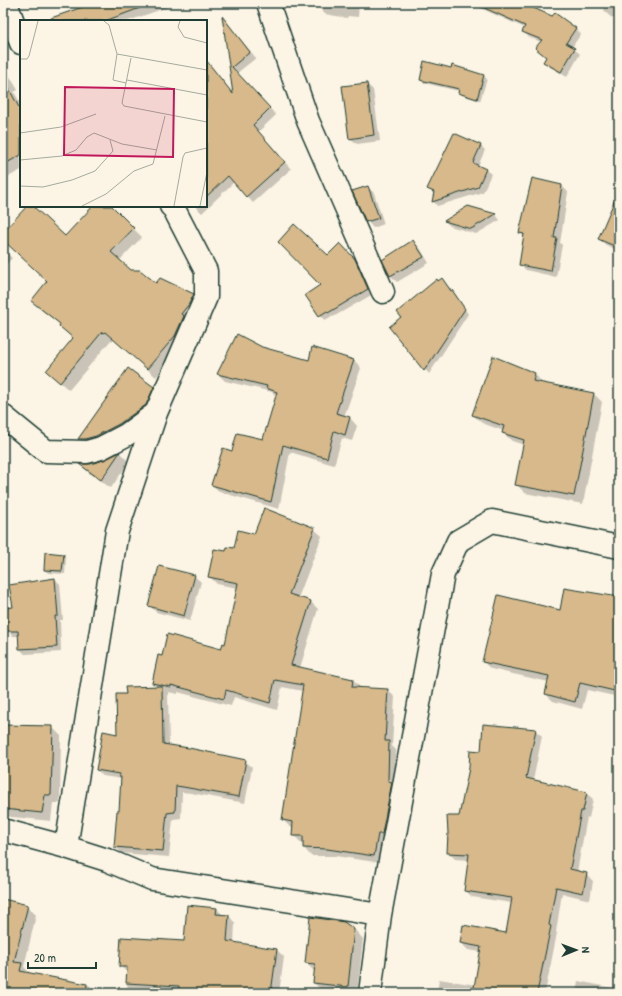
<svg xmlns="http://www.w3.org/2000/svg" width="622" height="996" font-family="'Patrick Hand',sans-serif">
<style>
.shadow{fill:#0003}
.building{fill:#d7b98b;stroke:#1f3d34}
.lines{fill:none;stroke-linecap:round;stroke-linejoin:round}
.minor-casing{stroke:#1f3d34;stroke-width:25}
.minor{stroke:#fcf5e5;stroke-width:22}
.inset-road{fill:none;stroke:#a4ab9e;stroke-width:1}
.view{fill:#c2185b;fill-opacity:0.15;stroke:#c2185b;stroke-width:2}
.inset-edge{fill:none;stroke:#1f3d34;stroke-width:2}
</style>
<rect width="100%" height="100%" fill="#fcf5e5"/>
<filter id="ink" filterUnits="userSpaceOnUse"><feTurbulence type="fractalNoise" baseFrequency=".025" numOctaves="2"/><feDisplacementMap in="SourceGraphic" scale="8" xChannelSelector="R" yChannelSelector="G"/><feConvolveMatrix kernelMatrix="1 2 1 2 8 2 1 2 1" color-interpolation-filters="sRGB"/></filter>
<g filter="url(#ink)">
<!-- shadow -->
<path class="shadow" d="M97 3H166L168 7 128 21H67Z
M319 3H359L358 17 348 16 347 18 325 14 319 8Z
M473 3H530L528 7 552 17 555 14 576 29 581 34 572 47 580 54 567 77 550 67 544 62 547 58 541 42 529 37 523 32 525 28 478 7Z
M602 3H619V18H612L605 12Z
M224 19 256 58 237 73 276 115 258 132 291 169 253 203 234 182 202 213 195 206H206V105L226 87 234 95Z
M3 65 18 90 14 92 21 104V170L3 180Z
M452 66 484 76 487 79 480 101 462 95 459 92V91L424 83 421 80 452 69Z
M367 84 373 90 380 141 357 144 350 138Z
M480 145 485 150 478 166 486 170 491 174 483 192 437 206 433 201 434 194 428 189Z
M562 186 568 192 560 243 562 245 556 277 526 270 520 264 525 237 520 233Z
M368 187 374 193 384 224 373 228 367 221Z
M619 201V251L606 245 599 239Z
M28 206H32L65 237 94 206H110L142 237 119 261 131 271 156 284 193 295 201 304 184 345 156 377 114 339 112 341 111 340 69 390 56 379 73 338 60 326 61 325 40 309 32 301 48 281 3 239V234Z
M468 207 496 215 500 220 476 234 450 226 445 221Z
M413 241 420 248 429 263 397 282 391 276 384 260Z
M340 245 360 265 373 294 333 317 332 316 325 320 320 315 307 295 322 285 328 257Z
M3 249 12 258 3 268Z
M442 279 452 291 456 295 468 314 429 374 391 327 403 317 437 280 439 282Z
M262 348 309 361 313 349 354 360 361 368 344 417 350 418 357 426 352 441 342 438 334 465 290 452 279 509 220 492 212 485 233 453 264 441 277 396 275 395 272 392 225 381 218 374Z
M493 357 535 374 543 384 594 394 602 402 583 504 525 493 516 484 524 445 512 441 503 433 504 431 482 423 473 415Z
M128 370 153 387 163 397 89 448 80 439Z
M120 453 129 462 111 488 90 474 81 465H90L105 461Z
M314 529 322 536 298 598 311 602 318 609 300 668 353 680 361 688 387 690 395 697 392 746 396 750 395 786 382 863 335 856H311L304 848V843H301L294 835V828L290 827 283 820 303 691 282 687 277 710 234 697 231 706 178 692V694L168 692 169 746 245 761 252 767 245 803 191 793 182 792 181 818 173 819 169 857 121 853 115 846 120 812 122 779 103 776 97 770 118 735 127 695 157 687 153 683 222 650 226 645 238 588 217 584 209 576 226 552 235 550 254 535Z
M63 555 66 558 65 574 48 573 45 570Z
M194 576 201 582 190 621 156 612 149 605Z
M55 579 60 584 63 620H60L61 652 25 654 20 649 19 636H13L8 631 14 608Z
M619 598V697L587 690 582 709 553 701 546 694 549 682 491 669 483 662 561 611Z
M3 726 52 727 61 736 60 803H53L51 821 3 816Z
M535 730 542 736 533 781 586 793 593 799 589 818 587 817 577 872 586 874 593 881 590 900 562 893 556 932 557 933 545 993H437L439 979 476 985 481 952 468 950 461 943 506 934 512 903 472 897 465 890 469 860 455 859 448 852 482 752Z
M3 901 27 906 36 915 24 967 30 973V974L89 985 97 993H3Z
M217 909 224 916H229L235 923 234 943 277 950 284 957 279 993H127L128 973 120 966 184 942Z
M354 929 363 939 357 993H333L323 992 314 983 315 972 306 963Z
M578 981 612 988 617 993H576Z"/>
<!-- building -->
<path class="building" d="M94 3H148V5L105 21H51V18Z
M473 3H522L552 16 555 13 576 28 566 43 575 48 561 72 543 62 546 57 535 48 542 40 522 32 525 26Z
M222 16 250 52 232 67 270 108 253 125 285 162 246 197 228 176 206 197V60L233 94Z
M424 61 451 68 452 65 484 75 477 99 458 93 459 89 420 80Z
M3 78 21 111V155L3 165Z
M367 83 374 135 349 139 342 86Z
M454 133 481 145 473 163 486 169 478 187 432 202 434 192 427 189Z
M532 178 562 185 554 238H557L551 271 519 265 524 234 519 233Z
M368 186 379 218 366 222 352 191Z
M619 190V248L598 239Z
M27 206H33L65 236 93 206H112L134 228 111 252 131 270H140L156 283 160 278 194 294 189 304 181 314 184 316 175 336 147 369 105 332 103 333 102 332 60 383 46 371 73 338 59 326 60 324 31 301 47 281 3 240V232Z
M468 206 496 214 471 229 444 221Z
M294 224 328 255 340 243 355 259 368 289 328 313 327 311 319 316 305 295 320 285 278 242Z
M413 240 424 257 390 276 382 260Z
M442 278 451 291 452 290 465 309 424 371 389 327 401 317 397 312 437 279 438 281Z
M237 334 262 347 309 360 312 347 354 360 336 413 350 417 345 435 334 431 327 458 283 445 271 502 211 485 223 448 232 451 237 433 263 439 277 392 266 388 267 386 217 374Z
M493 356 535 373 533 381 594 393 574 496 515 485 524 440 502 433 504 426 472 415Z
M128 368 154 387 146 405 119 424 96 436 85 439H78Z
M120 452 101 480 79 464H90L104 460Z
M264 508 315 528 289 594 311 601 291 665 353 679 352 687 388 689 385 741H389L388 781 392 782 382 834H378L374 856 327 849 303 848V836H292L293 822 282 820 303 685 275 680 270 703 226 690 224 699 171 685V687L152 683 158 655 162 656 167 634 221 649 223 643 225 644 238 583 208 577 214 549 226 551 227 547 234 548 238 530 254 534Z
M45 552 64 554 62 571 44 570Z
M159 566 195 575 184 616 148 606Z
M55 578 58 616H55L57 647 19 649 18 631H7L6 608 13 607 9 585Z
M564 588 619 597V692L580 683 575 702 545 694 549 676 482 662 498 595 560 610Z
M162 686 163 744 189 748 246 760 239 797 183 787 176 786 175 812 167 813 163 851 114 847 117 811H119L121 777H119V774L96 770 103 731 117 734 116 694H126L125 687Z
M483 724 536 729 526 778 587 792 583 811H581L570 869 587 873 583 893 556 887 549 925 551 926 537 993H473L481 947 460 943 463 925 506 933 512 898 464 891 469 854 447 853 448 833 447 816H459L469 768 470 750 481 751Z
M3 725 53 726 51 795H45L42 813 3 809Z
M3 899 28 905 14 962 22 963 20 971 87 984 86 993H3Z
M187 905 217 908 216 914 229 915 227 941 277 949 271 993H212L179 990V986L126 983 127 967H119L121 937 184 941Z
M310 917 344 922 354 929 348 987 313 983 315 964 305 963Z"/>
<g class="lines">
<defs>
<path id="minor" d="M6 3 21 43
M268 3 308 121 383 292
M3 416 46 451 87 452 101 448 126 435 156 413
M3 830 66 847 107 860 152 879 380 915
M66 847 117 531 156 413 206 297V271L174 209 171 206
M370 993 380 915 443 574 458 541 492 521 619 547"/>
</defs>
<!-- minor casing -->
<use href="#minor" class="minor-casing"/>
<!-- minor -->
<use href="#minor" class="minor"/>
</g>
</g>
<!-- overview -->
<g transform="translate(20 20)">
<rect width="187" height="187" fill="#fcf5e5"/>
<path class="inset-road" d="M84 1 89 5 97 34 93 60 106 63M160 1 158 7 164 17 187 23M97 34 187 50M111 38 102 83 104 86 187 102M0 39H7L9 36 18 1M107 60 187 75M0 113 41 107 76 94M0 140 42 136 56 130 67 117 74 113 102 124 137 130M0 166 23 167 52 160 75 151 93 131 90 120M62 186 86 174 114 151 133 144 145 96M154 186 163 137 165 133 187 128M180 186 187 152"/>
<path class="view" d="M45 67 154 69 153 137 44 135Z"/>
<rect width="187" height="187" class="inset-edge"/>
</g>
<!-- margin -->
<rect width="622" height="996" fill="none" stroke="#fcf5e5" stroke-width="16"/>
<rect x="8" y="8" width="606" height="980" fill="none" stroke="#1f3d34" stroke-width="1.5" filter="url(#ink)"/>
<!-- north arrow -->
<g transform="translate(576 950) rotate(89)" stroke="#fcf5e5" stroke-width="3" paint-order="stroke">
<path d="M0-3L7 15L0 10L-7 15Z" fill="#1f3d34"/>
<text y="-6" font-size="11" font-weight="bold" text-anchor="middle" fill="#1f3d34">N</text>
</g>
<!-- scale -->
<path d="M28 962v6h68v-6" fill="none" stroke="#1f3d34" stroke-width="2"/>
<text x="34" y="962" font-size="12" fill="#1f3d34" stroke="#fcf5e5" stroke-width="3" paint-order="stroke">20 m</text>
</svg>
